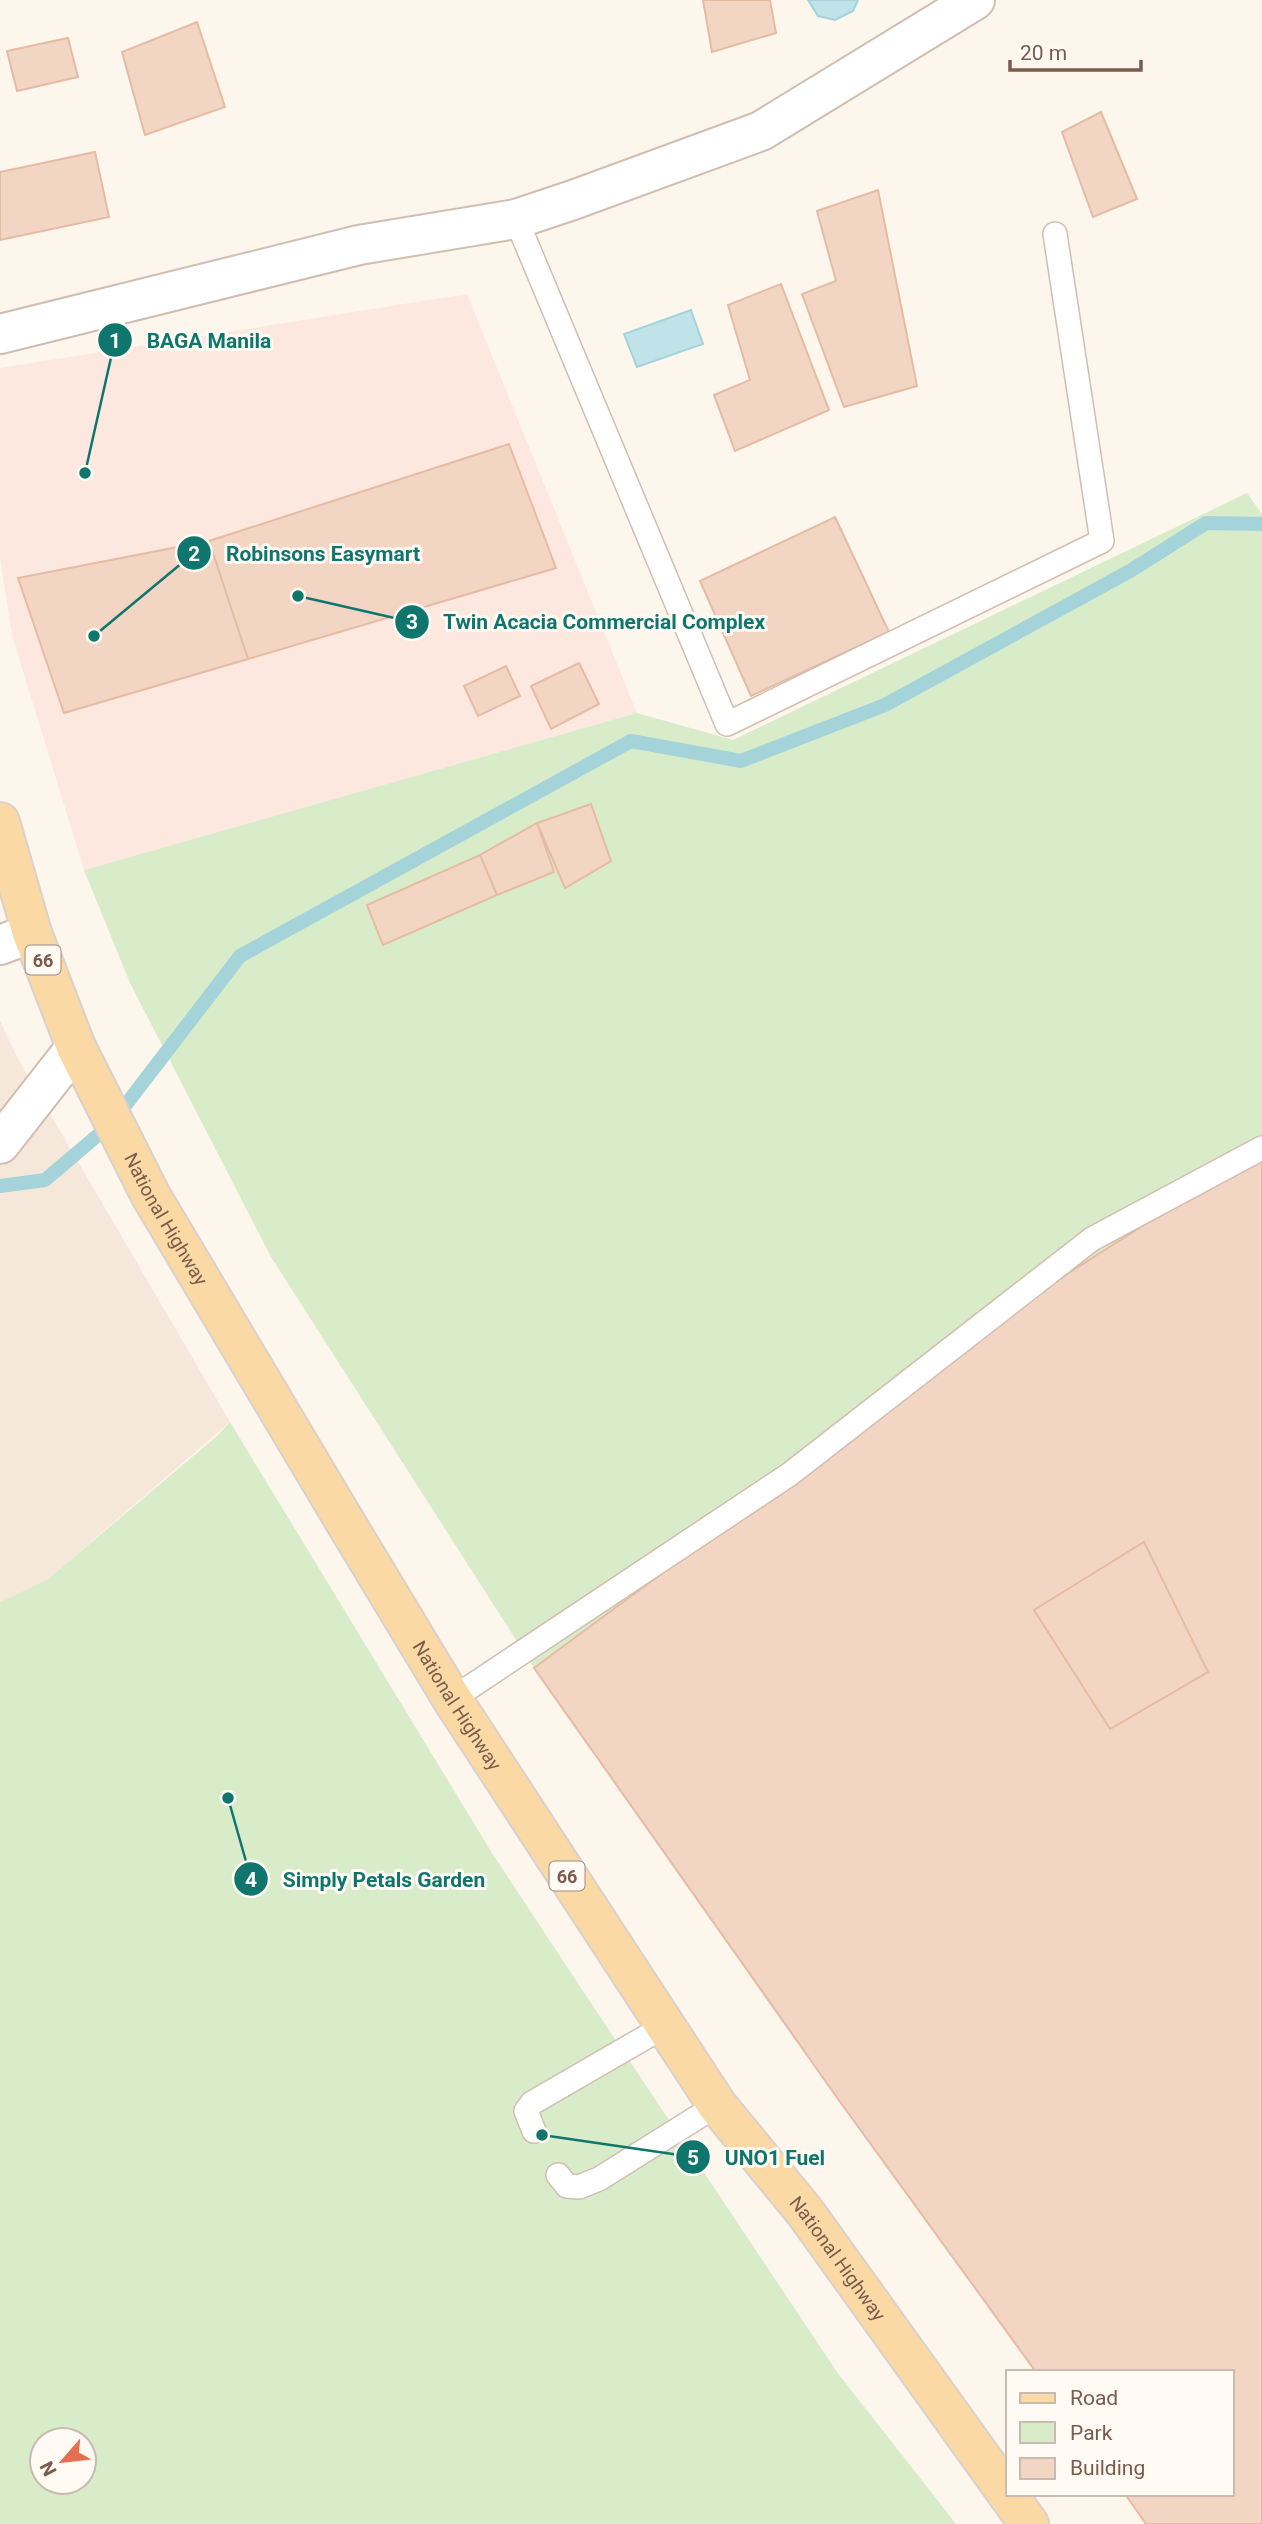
<svg xmlns="http://www.w3.org/2000/svg" width="1262" height="2524" font-family="Roboto,sans-serif">
<style>
.residential{fill:#f5e8da}
.commercial{fill:#fde8e0}
.green{fill:#d8ecc9;fill-rule:evenodd}
.water{fill:#bfe3e8;stroke:#a5d3da;stroke-width:2}
.lines{fill:none;stroke-linecap:round;stroke-linejoin:round}
.stream{stroke:#a5d3da;stroke-width:14}
.building{fill:#f3d5c3;stroke:#e6bba3;stroke-width:2}
.service-casing{stroke:#d1beb0;stroke-width:26}
.minor-casing{stroke:#d1beb0;stroke-width:42}
.primary-casing{stroke:#dad1cd;stroke-width:42}
.service{stroke:#fff;stroke-width:23}
.minor{stroke:#fff;stroke-width:38}
.primary{stroke:#fbd9a5;stroke-width:38}
.labels{text-anchor:middle;dominant-baseline:central;stroke-width:6;stroke-linejoin:round;paint-order:stroke}
.shield{fill:#fffaf3;stroke:#a28b7f;stroke-width:2}
.shield-label{font-size:18px;font-weight:bold;fill:#7a5c4d}
.street-label{font-size:19px;fill:#7a5c4d;stroke:#fffaf3}
.leader{fill:none;stroke:#0f766e;stroke-width:2.5}
.callout-dot{fill:#0f766e;stroke:#fffaf3;stroke-width:2.5}
.mark-label{font-size:21px;text-anchor:middle;font-weight:bold;fill:#fff}
.callout-label{font-size:21px;text-anchor:middle;font-weight:bold;fill:#0f766e;stroke:#fffaf3;stroke-width:6;stroke-linejoin:round;paint-order:stroke}
</style>
<rect width="100%" height="100%" fill="#fdf6ec"/>
<!-- residential -->
<path class="residential" d="M0 1021 18 1059 230 1422 48 1579 0 1602Z"/>
<!-- commercial -->
<path class="commercial" d="M467 294 637 713 84 870 12 635 0 558V368Z"/>
<!-- green -->
<path class="green" d="M1247 493 1262 514V2524H1146L1125 2494H1232V2372H1036L826 2083 534 1668 271 1257 130 983 84 870 637 713 733 740Z
M230 1422 492 1853 585 1994 837 2372 956 2524H0V1602L48 1579 217 1436ZM42 2440H84V2482H42Z"/>
<!-- water -->
<path class="water" d="M808 0H858L853 11 835 20 818 16Z
M691 310 703 344 637 367 624 334Z"/>
<g class="lines">
<!-- stream -->
<path class="stream" d="M0 1186 45 1180 111 1124 240 956 631 741 741 761 885 705 1130 571 1206 523 1262 524"/>
</g>
<!-- building -->
<path class="building" d="M703 0H770L776 33 712 52Z
M197 22 225 107 145 135 122 52Z
M68 38 78 77 17 91 7 51Z
M1101 112 1137 199 1093 217 1062 132Z
M95 152 109 217 0 240V172Z
M878 190 917 386 844 407 802 294 836 281 817 211Z
M781 284 829 410 735 451 714 395 750 380 728 305Z
M509 444 556 568 248 659 209 541Z
M835 517 889 632 751 696 700 581Z
M209 541 248 659 64 713 18 578Z
M579 663 599 704 551 729 531 686Z
M506 666 520 696 478 716 464 686Z
M591 804 611 861 565 888 537 823Z
M537 823 554 872 497 895 480 855Z
M480 855 497 895 383 945 367 905Z
M1262 1161V2524H1146L1125 2494H1232V2372H1036L838 2099 534 1668 1061 1278 1208 1184Z
M1144 1542 1208 1672 1110 1729 1034 1610Z"/>
<g class="lines">
<defs>
<path id="service" d="M516 219 727 724 1102 541 1055 234
M452 1699 790 1474 1092 1239 1262 1148
M534 2131 526 2111 532 2103 665 2026
M558 2175 567 2186 579 2187 599 2179 717 2105"/>
<path id="minor" d="M0 334 359 245 516 219 573 200 761 131 975 0
M0 945 32 933
M0 1144 76 1047"/>
<g id="primary">
<path id="s1" d="M0 822 32 933 76 1047 151 1196 344 1520 452 1699 717 2105 805 2212 1029 2524"/>
</g>
</defs>
<!-- service casing -->
<use href="#service" class="service-casing"/>
<!-- minor casing -->
<use href="#minor" class="minor-casing"/>
<!-- primary casing -->
<use href="#primary" class="primary-casing"/>
<!-- service -->
<use href="#service" class="service"/>
<!-- minor -->
<use href="#minor" class="minor"/>
<!-- primary -->
<use href="#primary" class="primary"/>
</g>
<g class="labels">
<!-- shield labels -->
<g class="shield">
<rect x="25.5" y="945.5" width="35" height="29" rx="5"/>
<rect x="549.5" y="1861.5" width="35" height="29" rx="5"/>
</g>
<g class="shield-label">
<text x="43" y="960">66</text>
<text x="567" y="1876">66</text>
</g>
<!-- street labels -->
<g class="street-label">
<text stroke="none"><textPath href="#s1" startOffset="432">National Highway</textPath></text>
<text stroke="none"><textPath href="#s1" startOffset="999">National Highway</textPath></text>
<text stroke="none"><textPath href="#s1" startOffset="1671">National Highway</textPath></text>
</g>
</g>
<!-- callouts -->
<path class="leader" d="M85 473L115 340M94 636L194 553M298 596L412 622M228 1798L251 1879M542 2135L693 2157"/>
<g class="callout-dot">
<circle cx="85" cy="473" r="7"/>
<circle cx="94" cy="636" r="7"/>
<circle cx="298" cy="596" r="7"/>
<circle cx="228" cy="1798" r="7"/>
<circle cx="542" cy="2135" r="7"/>
<circle cx="115" cy="340" r="18"/>
<circle cx="194" cy="553" r="18"/>
<circle cx="412" cy="622" r="18"/>
<circle cx="251" cy="1879" r="18"/>
<circle cx="693" cy="2157" r="18"/>
</g>
<g class="mark-label">
<text x="115" y="348">1</text>
<text x="194" y="561">2</text>
<text x="412" y="629">3</text>
<text x="251" y="1887">4</text>
<text x="693" y="2165">5</text>
</g>
<g class="callout-label">
<text x="209" y="348">BAGA Manila</text>
<text x="323" y="561">Robinsons Easymart</text>
<text x="604" y="629">Twin Acacia Commercial Complex</text>
<text x="384" y="1887">Simply Petals Garden</text>
<text x="775" y="2165">UNO1 Fuel</text>
</g>
<!-- legend -->
<rect x="1006" y="2370" width="228" height="126" fill="#fffaf3" stroke="#cabbb1" stroke-width="2"/>
<rect x="1020" y="2393" width="35" height="10" fill="#fbd9a5" stroke="#cabbb1" stroke-width="2"/>
<text x="1070" y="2405" font-size="21" fill="#7a5c4d">Road</text>
<rect x="1020" y="2422" width="35" height="21" fill="#d8ecc9" stroke="#cabbb1" stroke-width="2"/>
<text x="1070" y="2440" font-size="21" fill="#7a5c4d">Park</text>
<rect x="1020" y="2458" width="35" height="21" fill="#f3d5c3" stroke="#cabbb1" stroke-width="2"/>
<text x="1070" y="2475" font-size="21" fill="#7a5c4d">Building</text>
<!-- north arrow -->
<g transform="translate(63 2461) rotate(242)"><circle r="33" fill="#fffaf3" stroke="#cabbb1" stroke-width="2"/>
<path d="M0-5L12 26L0 18L-12 26Z" fill="#e76f51"/>
<text y="-10" font-size="19" font-weight="bold" text-anchor="middle" fill="#7a5c4d">N</text>
</g>
<!-- scale -->
<path d="M1010 60v10h131v-10" fill="none" stroke="#7a5c4d" stroke-width="3.5"/>
<text x="1020" y="60" font-size="21" fill="#7a5c4d" stroke="#fffaf3" stroke-width="5" paint-order="stroke">20 m</text>
</svg>
